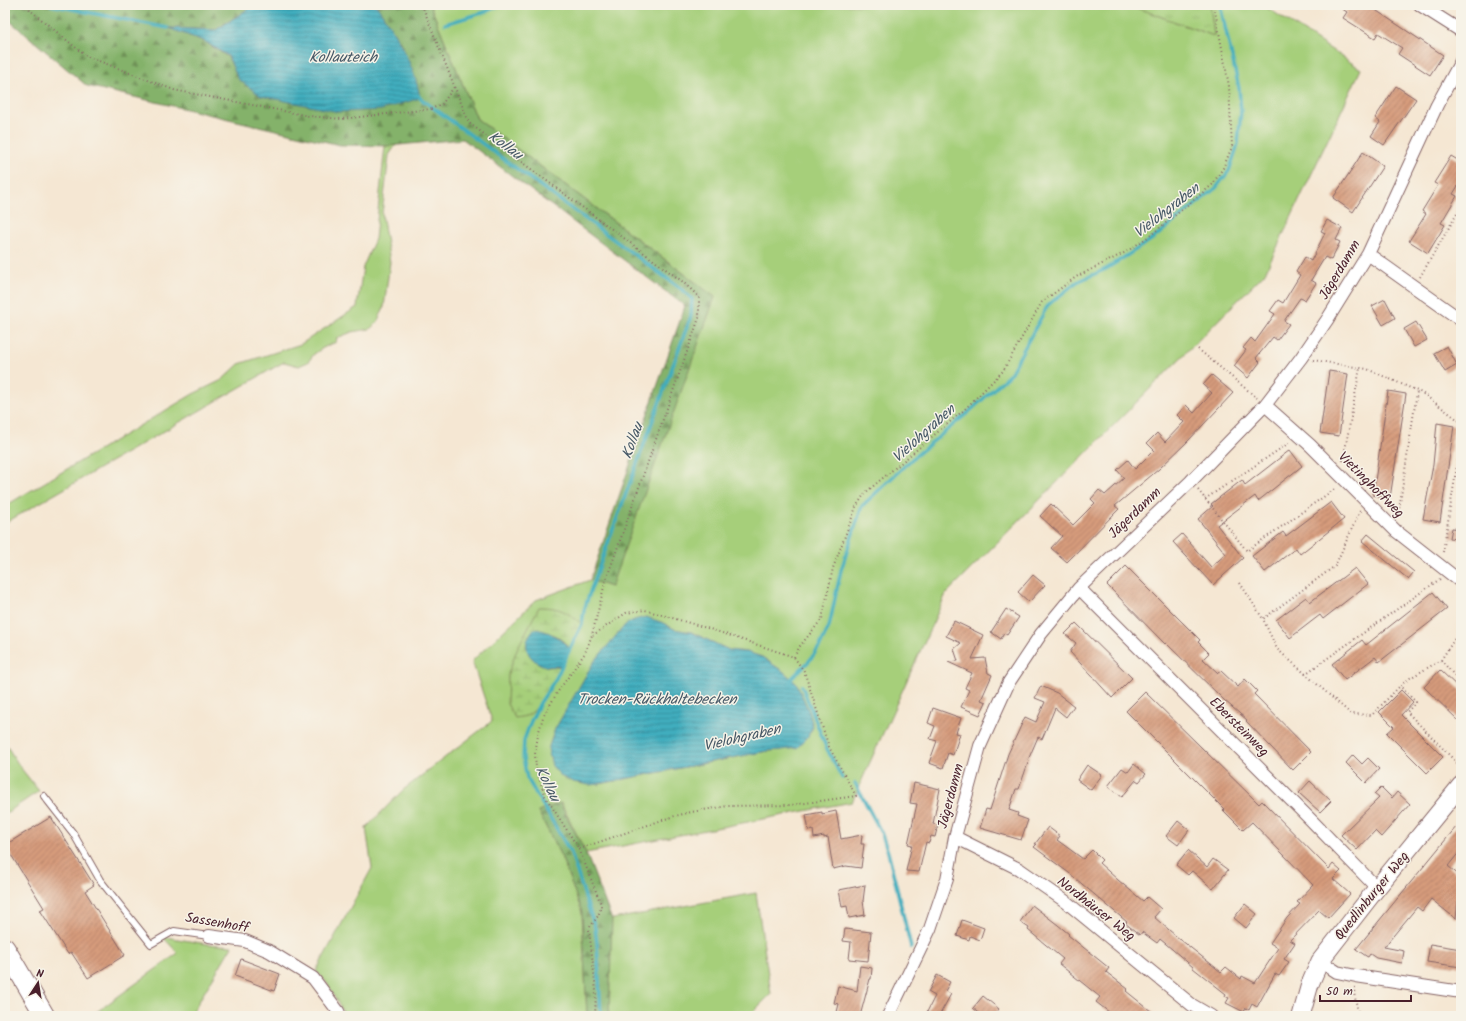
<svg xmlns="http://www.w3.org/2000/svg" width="1466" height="1021" font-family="Kalam,sans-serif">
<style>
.grass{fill:#a6cf7a;stroke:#787752;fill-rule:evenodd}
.forest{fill:url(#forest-firs);stroke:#67684a}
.wetland{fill:url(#wetland-marsh);stroke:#787752}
.park{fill:url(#park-tufts);stroke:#787752}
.water{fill:url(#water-rules);stroke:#456674}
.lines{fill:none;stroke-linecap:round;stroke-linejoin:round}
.stream{stroke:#40adbe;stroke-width:3.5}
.building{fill:url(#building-hatch)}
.lane-casing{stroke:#866566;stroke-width:8}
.street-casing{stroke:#866566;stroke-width:14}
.secondary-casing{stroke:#866566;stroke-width:19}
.primary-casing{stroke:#866566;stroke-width:21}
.path{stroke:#866566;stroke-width:2;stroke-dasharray:1 3;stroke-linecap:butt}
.lane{stroke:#fff;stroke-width:6}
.street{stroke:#fff;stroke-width:12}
.secondary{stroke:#fff;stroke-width:17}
.primary{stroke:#fff;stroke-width:19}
.labels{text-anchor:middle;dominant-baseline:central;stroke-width:3;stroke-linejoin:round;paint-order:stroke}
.street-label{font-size:14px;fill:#4a1f2b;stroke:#f7f3e8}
.water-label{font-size:15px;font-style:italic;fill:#465866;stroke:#f7f3e8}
</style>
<defs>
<pattern id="forest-firs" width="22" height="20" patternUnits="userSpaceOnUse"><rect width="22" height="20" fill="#84b26a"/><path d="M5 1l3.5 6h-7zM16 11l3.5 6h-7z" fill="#6e9057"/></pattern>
<pattern id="wetland-marsh" width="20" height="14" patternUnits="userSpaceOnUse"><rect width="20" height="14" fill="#a6cf7a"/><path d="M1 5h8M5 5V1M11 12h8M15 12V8" fill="none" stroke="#90b16a"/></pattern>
<pattern id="park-tufts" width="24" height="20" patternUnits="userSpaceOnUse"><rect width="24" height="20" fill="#a6cf7a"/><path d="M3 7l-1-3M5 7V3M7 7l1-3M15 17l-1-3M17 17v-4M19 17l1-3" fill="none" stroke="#90b16a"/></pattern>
<pattern id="water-rules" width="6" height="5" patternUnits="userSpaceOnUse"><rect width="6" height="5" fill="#40adbe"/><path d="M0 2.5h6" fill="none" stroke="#388c9b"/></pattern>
<pattern id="building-hatch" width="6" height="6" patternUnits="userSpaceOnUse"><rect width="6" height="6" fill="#d69b7c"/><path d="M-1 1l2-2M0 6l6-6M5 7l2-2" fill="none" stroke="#b07e66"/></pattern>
</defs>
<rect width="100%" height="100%" fill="#f7f3e8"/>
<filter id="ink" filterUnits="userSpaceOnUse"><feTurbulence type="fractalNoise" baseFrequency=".025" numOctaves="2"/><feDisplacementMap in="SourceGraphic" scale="8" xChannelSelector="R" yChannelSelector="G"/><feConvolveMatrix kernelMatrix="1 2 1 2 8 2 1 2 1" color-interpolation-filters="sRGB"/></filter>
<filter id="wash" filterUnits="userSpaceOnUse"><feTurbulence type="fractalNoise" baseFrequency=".012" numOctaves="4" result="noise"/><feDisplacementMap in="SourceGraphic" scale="16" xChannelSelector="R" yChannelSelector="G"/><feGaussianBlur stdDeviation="0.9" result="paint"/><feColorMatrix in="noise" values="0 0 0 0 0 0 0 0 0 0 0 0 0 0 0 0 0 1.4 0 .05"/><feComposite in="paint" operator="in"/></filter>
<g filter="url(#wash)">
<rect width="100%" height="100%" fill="#f5e7d3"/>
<!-- grass -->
<path class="grass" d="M430 5H1129L1214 36 1210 5H1263L1361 69 1265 273 946 594 852 802 586 853 561 803 538 811 561 856 582 912 587 1016H345L327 983 316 971 372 868 366 828 403 790 492 721 472 661 536 600 590 580 611 587 702 287 477 119ZM661 622 674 629 691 632 729 650 747 652 762 657 784 672 797 684 782 750 767 751 599 784C586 785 574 783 562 777Z
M396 145 389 155 382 214 390 262 384 307 377 323 370 329 352 332 337 338 336 342 323 348 314 354 308 362 299 366 284 362 5 523V506L193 394 222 380 239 364 301 344 357 307 363 267 375 239 385 146Z
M5 743 20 767 39 791 5 814Z
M756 893 771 994 749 1016H609L608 920Z
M160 934 166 937 207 944 232 946 190 1016H91L178 953Z"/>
<!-- forest -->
<path class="forest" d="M5 5H254L216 30 170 28 204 41 228 57 239 79 400 42 376 5H430L477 119 715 297 611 587 590 580 685 306 463 139 388 146 340 145 87 86 5 17Z
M560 803 586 853 612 920 609 1016H587L582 912 561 856 538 811Z"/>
<!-- wetland -->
<path class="wetland" d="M539 607C560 607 566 611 582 624L570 649 563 641 553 634 547 667 562 666C554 682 545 703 530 714 526 717 519 717 515 718L507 704 508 674 517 649Z"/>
<!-- park -->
<path class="park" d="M1129 5H1210L1214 36Z"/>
<!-- water -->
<path class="water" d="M254 5H376C394 30 416 68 420 98L381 110 339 112 261 96 238 79 228 56 204 41 168 28 216 30Z
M646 617 661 622 674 629 691 632 729 650 747 652 762 657 784 672 797 684 809 712 813 727 807 738 797 748 782 750 767 751 599 784 589 785 573 782 562 777 552 766 548 749 555 729 593 663 625 625 634 620Z
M534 629C549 630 560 638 570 649L562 666C556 666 550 667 545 666 527 660 520 644 534 629Z"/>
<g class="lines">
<!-- stream -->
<path class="stream" d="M51 5 168 28
M445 24 485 12 501 5
M418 95 420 98 680 288 692 299 691 316 590 592 584 610 582 624 570 649 556 678 540 703 531 721 524 740 523 758 527 778 571 853 590 912 595 928 597 943 601 1016
M791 683V679L810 660 820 646 829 627 841 570 862 506 913 458 969 412 1010 374 1048 305 1077 282 1106 269 1154 238 1216 188 1229 171 1238 144 1241 111 1239 88 1220 5
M802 686 826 747 842 778
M855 783 881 832 888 852 911 947"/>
</g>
<g id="blocks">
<!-- building -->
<path class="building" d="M1336 5H1368L1443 55 1430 75 1398 54 1402 48 1378 33 1375 38 1343 18 1347 12Z
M1396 86 1416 99 1384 145 1371 136 1380 122 1375 118Z
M1363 152 1383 166 1353 212 1333 198Z
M1451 156 1461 162V181L1453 194 1457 196 1441 223 1445 225 1428 253 1409 241 1426 214 1422 211 1438 185 1434 183Z
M1327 220 1342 228 1336 240 1340 242 1331 260 1325 257 1311 280 1316 283 1305 300 1300 298 1284 321 1289 324 1277 340 1273 337 1256 358 1260 362 1248 378 1234 366 1246 350 1243 348 1251 338 1255 342 1275 314 1270 311 1278 300 1283 303 1300 275 1296 272 1305 257 1311 261 1325 233 1321 231Z
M1385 299 1395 318 1383 325 1372 306Z
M1416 322 1427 340 1414 347 1404 329Z
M1447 346 1457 365 1445 372 1434 353Z
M1329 371 1348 374 1339 436 1320 433Z
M1212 375 1233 393 1188 441 1159 469 1115 506 1119 509 1067 562 1051 548 1062 536 1040 516 1051 504 1073 525 1095 503 1091 499 1099 490 1105 495 1124 478 1117 470 1128 460 1135 469 1154 450 1147 443 1157 433 1165 442 1184 422 1177 415 1186 405 1194 413 1212 393 1203 385Z
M1388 391 1406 394 1390 498 1373 495Z
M1437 423 1454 426 1440 522 1423 519 1433 465Z
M1290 450 1302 466 1258 501 1255 496 1217 525 1243 558 1213 585 1173 542 1182 534 1211 567 1226 554 1198 519 1213 506 1211 504 1242 480 1245 485Z
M1331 502 1344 519 1300 554 1296 548 1265 572 1252 556 1283 532 1286 536Z
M1452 528 1461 529V540L1450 538Z
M1368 534 1414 572 1408 579 1362 541Z
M1126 566 1200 640 1198 642 1209 653 1203 659 1218 673 1221 671 1238 687 1245 679 1257 691 1254 694 1311 752 1293 770 1246 721 1247 720 1225 701 1166 643 1165 644 1107 585Z
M1355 568 1368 584 1323 619 1320 615 1290 638 1276 620 1306 597 1310 602Z
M1033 575 1045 585 1029 602 1018 592Z
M1433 592 1447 609 1379 662 1375 657 1345 680 1332 664 1362 640 1366 645Z
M1006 609 1019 617 1007 635 1004 633 1001 639 991 632Z
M954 621 983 635 972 659 985 658 988 673 992 675 981 700 986 702 980 715 961 707 969 690 965 688 972 673 948 662 958 661 954 649 961 643 946 636Z
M1076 623 1132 678 1112 698 1070 652 1076 643 1065 634Z
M1440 670 1461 690V723L1424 687Z
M1041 686 1057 693 1074 706 1066 717 1055 708 1042 739 1038 737 1028 760H1029L1019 789H1016L1009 810 1018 813 1017 816 1028 820 1021 840 980 828 986 809 990 810 1008 754 1025 717 1036 722 1045 702 1035 698Z
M1401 690 1413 702 1401 715 1443 757 1427 773 1387 733 1394 727 1379 712Z
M1145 692 1259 804 1262 801 1329 869 1333 864 1341 871 1333 879 1350 894 1328 918 1319 910 1290 940 1295 943 1284 959 1289 962 1279 976 1275 974 1257 1007 1252 1004 1249 1010 1246 1008 1244 1012 1226 1003 1229 998 1225 996 1226 994 1193 968V967L1166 944 1160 939 1157 943 1142 932 1140 935 1125 923 1127 922 1069 873 1034 847 1037 844H1035L1048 827 1060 836 1057 840 1083 859 1092 850 1102 860 1099 863 1118 880 1143 901 1147 897 1161 909 1154 917 1176 936 1221 972 1226 967 1241 979 1242 976 1255 983 1278 948 1270 943 1287 918 1300 904 1297 902 1313 885 1252 822 1243 830 1223 810 1224 809 1126 711Z
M933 708 961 718 956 733 960 734 953 755 948 753 943 768 929 763 937 741 930 739 935 726 928 723Z
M1353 755 1362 764 1368 758 1379 769 1366 783 1346 763Z
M1134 764 1146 774 1139 782 1136 780 1122 797 1108 786 1122 768 1128 772Z
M1087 765 1102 775 1091 790 1077 780Z
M1310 781 1331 801 1320 812 1299 793Z
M914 783 940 789 933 824 938 825 935 837 931 836 929 843 926 842 919 872 906 871 912 845 908 844 917 804 910 803Z
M1381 787 1392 798 1397 792 1410 804 1381 837 1375 831 1357 850 1341 835 1379 798 1374 794Z
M836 811 841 839 862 835 861 844H864L861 868 846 866 833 869 828 837 824 838V836L814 838 813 830 809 831 806 815 822 812V814Z
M51 817 94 885 85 891 125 955 88 978 71 952 68 954 40 910 44 908 5 845Z
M1178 821 1189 830 1178 845 1166 836Z
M1461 821V850L1448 866 1461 877V900L1458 901 1456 919 1431 899 1422 911 1417 907 1384 947 1404 951 1402 963 1376 958 1370 954 1368 957 1366 956 1356 949Z
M1188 850 1207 867 1213 859 1228 870 1213 889 1192 871 1188 875 1176 865Z
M865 885 863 901 865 915 849 918 847 906 842 907 839 890Z
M1245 904 1257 914 1246 928 1234 918Z
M1032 905 1058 925 1069 934 1068 935 1109 968 1106 972 1128 989 1126 991 1157 1016H1114L1096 1002 1100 997 1059 964 1063 959 1028 930 1029 928 1020 922Z
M962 920 984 928 980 940 970 936 969 940 957 936Z
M845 929 871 932 868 961 849 959 851 942 843 941Z
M1430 944 1461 949V967L1427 962Z
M241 959 280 974 274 991 235 976Z
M860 966 872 968 871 979H870L860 1016H836L839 1004 834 1003 838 986 857 991Z
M937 975 950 982 945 991 951 994 939 1016H925L935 996 928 992Z
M983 996 999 1009 993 1016H983L973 1008Z"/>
</g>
</g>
<g filter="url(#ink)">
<use href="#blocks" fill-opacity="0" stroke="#866566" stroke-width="1"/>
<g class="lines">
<defs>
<path id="lane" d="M44 796 73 833 100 880 151 944 174 931 209 936"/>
<path id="street" d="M1420 5 1461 31
M1368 254 1461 320
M1265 405 1310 445 1396 531 1461 582
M1079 588 1312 821 1377 888
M955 837 1019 869 1065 901 1192 1005 1211 1016
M209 936 245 941 269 951 313 978 338 1011 340 1016
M1320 961 1337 972 1356 976 1461 992
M888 1016 930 929 947 879 955 837 980 746 1009 682 1041 634 1079 588 1191 481 1265 405 1301 358 1327 320 1368 254 1437 105 1461 61"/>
<path id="secondary" d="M1301 1016 1310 984 1320 961 1377 888 1461 785"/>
<path id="primary" d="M5 948 45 1016"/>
</defs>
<!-- lane casing -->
<use href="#lane" class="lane-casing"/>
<!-- street casing -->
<use href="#street" class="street-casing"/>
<!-- secondary casing -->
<use href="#secondary" class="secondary-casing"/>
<!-- primary casing -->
<use href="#primary" class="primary-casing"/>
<!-- path -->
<path class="path" d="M28 5 30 10 86 56 174 90 309 116 341 119 431 109 442 104 454 87
M422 5 469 123 683 282 699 297V318L605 583 592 635 585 653 557 693 543 717 538 735 535 754 536 768 545 796 579 849 601 904V908L598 916 590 927 589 929 596 991 595 1016
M1420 277 1461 207
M1198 349 1257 398
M1313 360 1367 369 1422 393 1461 422
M1343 461 1360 368
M1198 490 1247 551 1336 488
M1205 499 1289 443
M1360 511 1335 566 1263 619 1277 649 1351 714 1372 715 1400 686
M1398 516 1417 392
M1443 552 1461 441
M1240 583 1263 619
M1461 629 1441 660 1410 678 1400 686 1416 702 1407 712 1461 767
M794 657 800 646 822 619 833 568 856 507 865 493 964 410 1003 371 1042 302 1076 277 1126 252 1151 235 1212 185 1223 168 1232 147 1229 86 1214 5
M1441 660 1461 683
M1305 674 1440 579
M579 849 671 817 691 812 728 806 791 805 856 796 829 747 804 671 794 657 710 629 645 610 626 613 593 635
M1355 987 1354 993 1359 1016"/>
<!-- lane -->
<use href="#lane" class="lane"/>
<!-- street -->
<use href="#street" class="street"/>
<!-- secondary -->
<use href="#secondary" class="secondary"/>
<!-- primary -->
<use href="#primary" class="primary"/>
</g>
</g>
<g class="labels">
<!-- street labels -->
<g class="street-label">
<text transform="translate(1340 270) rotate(-59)">Jägerdamm</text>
<text transform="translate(1371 485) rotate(45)">Vietinghoffweg</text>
<text transform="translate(1135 513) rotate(-44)">Jägerdamm</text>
<text transform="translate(1239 727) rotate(45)">Ebersteinweg</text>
<text transform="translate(951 796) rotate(-75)">Jägerdamm</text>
<text transform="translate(1372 896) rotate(-51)">Quedlinburger Weg</text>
<text transform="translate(1096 909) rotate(38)">Nordhäuser Weg</text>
<text transform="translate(217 923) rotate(10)">Sassenhoff</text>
</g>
<!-- water labels -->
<g class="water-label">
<text x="343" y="58">Kollauteich</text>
<text transform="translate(505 146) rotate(36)">Kollau</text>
<text transform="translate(1167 211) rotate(-38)">Vielohgraben</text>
<text transform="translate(924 434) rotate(-42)">Vielohgraben</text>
<text transform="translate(633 441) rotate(-70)">Kollau</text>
<text x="657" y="700">Trocken-Rückhaltebecken</text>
<text transform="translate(742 738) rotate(-13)">Vielohgraben</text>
<text transform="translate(547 784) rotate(64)">Kollau</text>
</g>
</g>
<!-- margin -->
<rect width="1466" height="1021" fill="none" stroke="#f7f3e8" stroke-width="20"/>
<!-- north arrow -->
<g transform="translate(38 983) rotate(12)" stroke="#f7f3e8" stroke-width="3" paint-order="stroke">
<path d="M0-3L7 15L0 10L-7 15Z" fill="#4a1f2b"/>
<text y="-6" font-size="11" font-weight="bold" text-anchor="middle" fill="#4a1f2b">N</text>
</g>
<!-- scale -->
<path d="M1320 995v6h91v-6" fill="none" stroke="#4a1f2b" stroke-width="2"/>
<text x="1326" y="995" font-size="12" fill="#4a1f2b" stroke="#f7f3e8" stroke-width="3" paint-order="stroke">50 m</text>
</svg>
